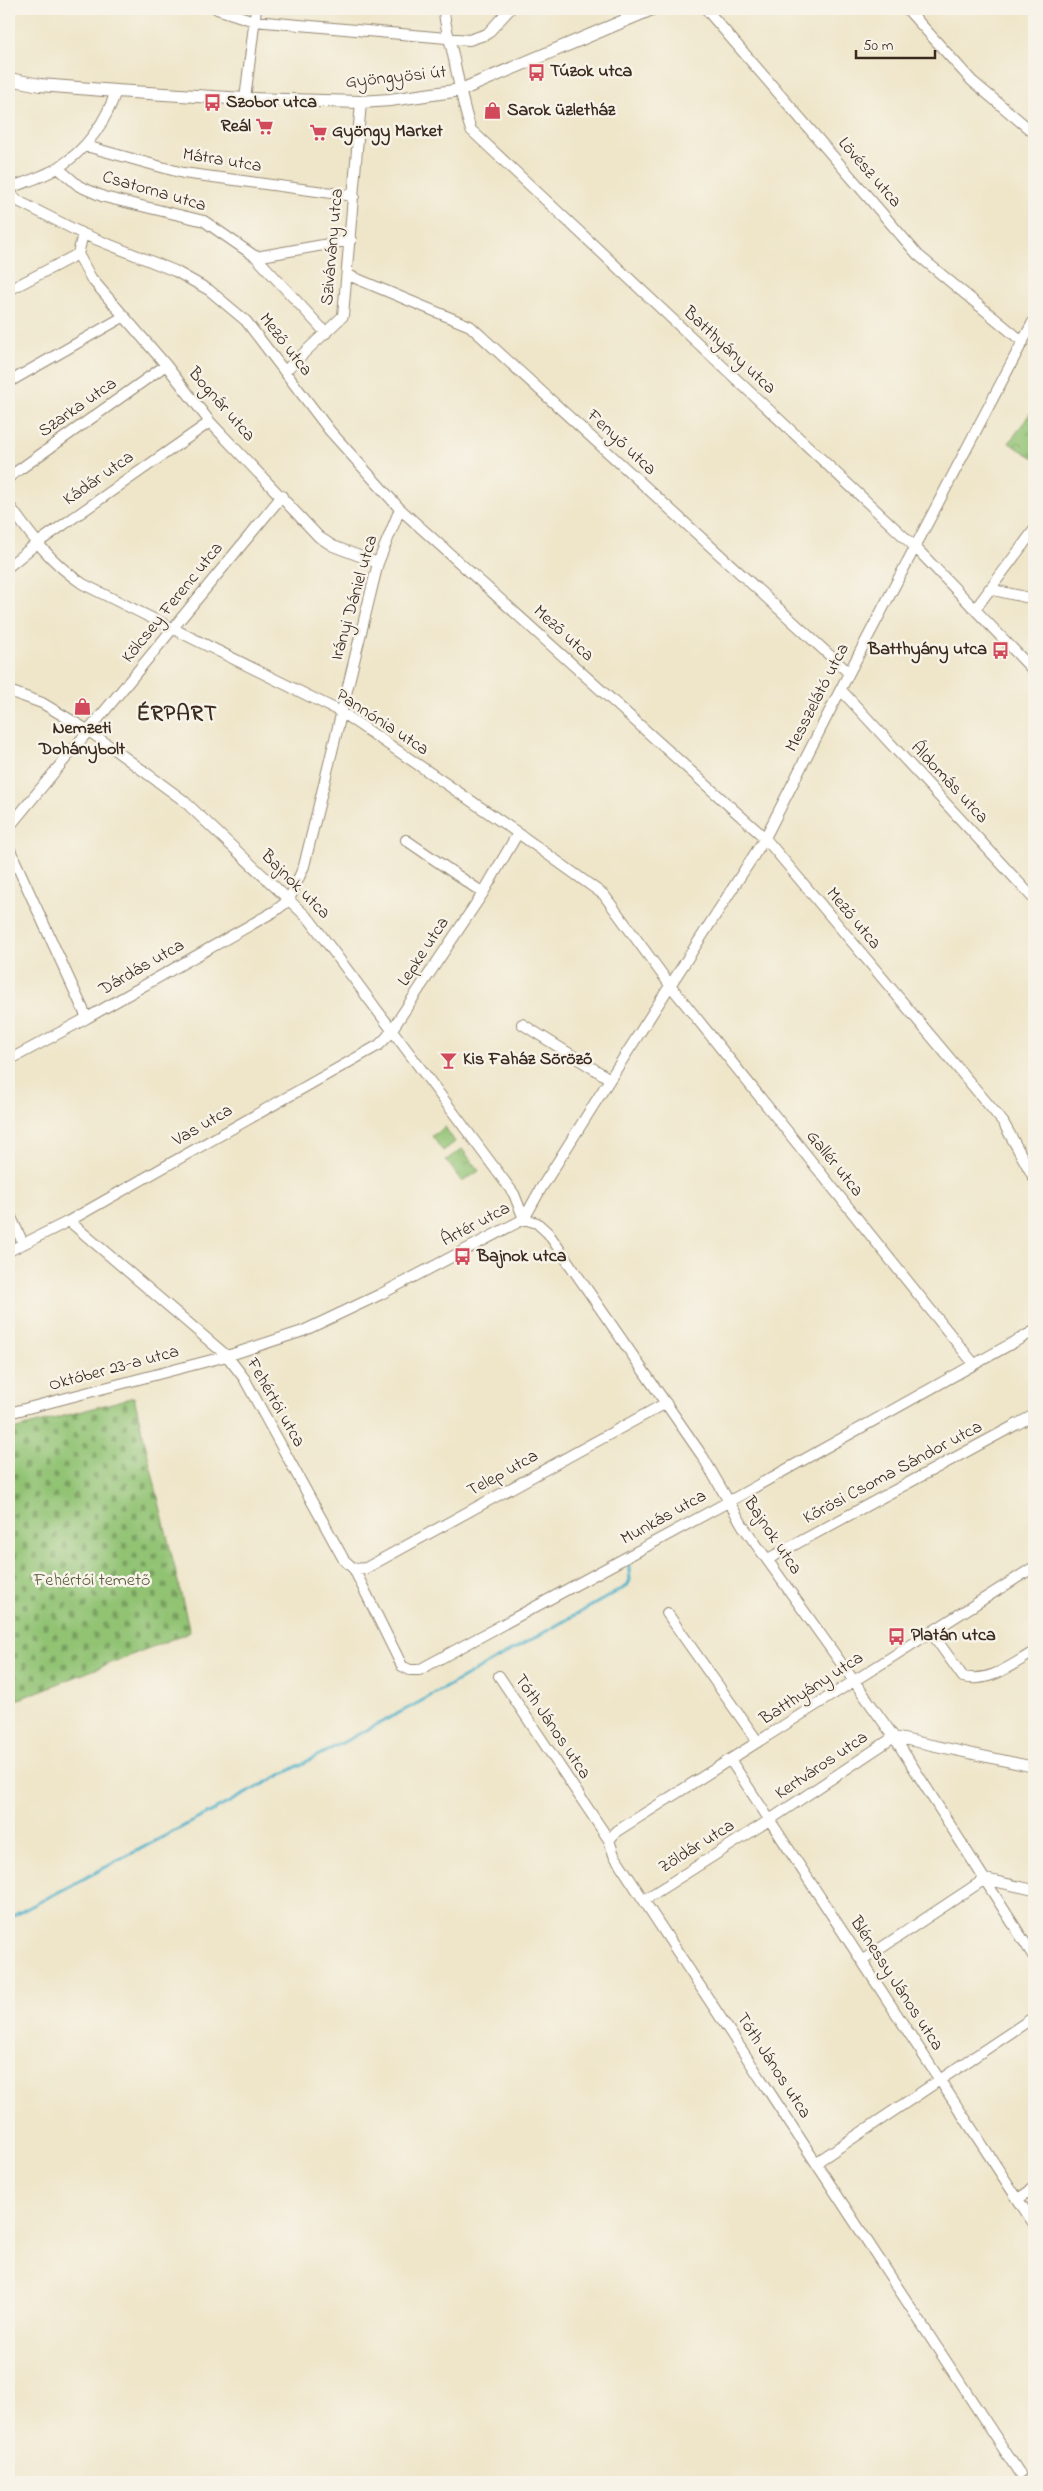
<svg xmlns="http://www.w3.org/2000/svg" width="1043" height="2491" font-family="'Indie Flower',sans-serif">
<style>
.cemetery{fill:url(#cemetery-stones);stroke:#667648}
.park{fill:url(#park-crowns);stroke:#667648}
.pitch{fill:#91c373;stroke:#667648}
.lines{fill:none;stroke-linecap:round;stroke-linejoin:round}
.stream{stroke:#4ab0c9;stroke-width:3}
.minor-casing{stroke:#958874;stroke-width:12}
.tertiary-casing{stroke:#958874;stroke-width:14}
.minor{stroke:#fff;stroke-width:10}
.tertiary{stroke:#fff;stroke-width:12}
.labels{text-anchor:middle;dominant-baseline:central;stroke-width:5;stroke-linejoin:round;paint-order:stroke}
.poi-label{font-size:18px;font-weight:bold;fill:#3b2a1e;stroke:#f7f3e8;text-anchor:start}
.street-label{font-size:18px;fill:#3b2a1e;stroke:#f7f3e8}
.park-label{font-size:18px;fill:#555838;stroke:#f7f3e8}
.district-label{font-size:22px;font-weight:bold;letter-spacing:1px;fill:#3b2a1e;stroke:#f7f3e8}
</style>
<defs>
<pattern id="cemetery-stones" width="16" height="16" patternUnits="userSpaceOnUse" patternTransform="scale(1.25)"><rect width="16" height="16" fill="#91c373"/><path d="M2 7V4a2 2 0 0 1 4 0v3zM10 15v-3a2 2 0 0 1 4 0v3z" fill="#789f5e"/></pattern>
<pattern id="park-crowns" width="20" height="18" patternUnits="userSpaceOnUse" patternTransform="scale(1.25)"><rect width="20" height="18" fill="#91c373"/><path d="M2 6a3 3 0 1 1 6 0M12 15a3 3 0 1 1 6 0" fill="none" stroke="#789f5e"/></pattern>
</defs>
<rect width="100%" height="100%" fill="#f7f3e8"/>
<filter id="ink" filterUnits="userSpaceOnUse"><feTurbulence type="fractalNoise" baseFrequency=".02" numOctaves="2"/><feDisplacementMap in="SourceGraphic" scale="10" xChannelSelector="R" yChannelSelector="G"/><feConvolveMatrix kernelMatrix="1 2 1 2 8 2 1 2 1" color-interpolation-filters="sRGB"/></filter>
<filter id="wash" filterUnits="userSpaceOnUse"><feTurbulence type="fractalNoise" baseFrequency=".0096" numOctaves="4" result="noise"/><feDisplacementMap in="SourceGraphic" scale="20" xChannelSelector="R" yChannelSelector="G"/><feGaussianBlur stdDeviation="1.12" result="paint"/><feColorMatrix in="noise" values="0 0 0 0 0 0 0 0 0 0 0 0 0 0 0 0 0 1.4 0 .05"/><feComposite in="paint" operator="in"/></filter>
<g filter="url(#wash)">
<rect width="100%" height="100%" fill="#efe6ca"/>
<!-- cemetery -->
<path class="cemetery" d="M134 1397 190 1632 9 1703V1431Z"/>
<!-- park -->
<path class="park" d="M1034 408V458L1009 443Z
M462 1149 479 1171 462 1182 446 1160Z"/>
<!-- pitch -->
<path class="pitch" d="M445 1127 455 1142 443 1151 432 1136Z"/>
<g class="lines">
<!-- stream -->
<path class="stream" d="M9 1918 416 1704 627 1586 630 1580 628 1560"/>
</g>
</g>
<g filter="url(#ink)">
<g class="lines">
<defs>
<path id="minor" d="M217 9 254 21 469 40 487 34 510 9
M444 9C444 24 449 36 452 50 458 77 462 104 471 130L916 548 1034 671
M706 9 918 255 1023 342
M907 9 972 81 1034 133
M245 99 256 9
M86 146 183 173 354 196
M58 168 79 186 104 197 204 221 256 257 326 333
M9 188C25 182 44 177 59 167 86 150 106 122 116 91
M9 192 18 201 83 234 175 271 209 290 246 321 330 431 400 509 765 838 1003 1122 1034 1178
M83 234 78 254 91 278 166 365 210 422 319 537 333 546 378 563
M256 257 351 240
M348 275 470 326 849 673
M9 290 78 254
M286 370 343 316 361 102
M9 382 123 317
M9 477 166 365
M9 505C31 536 51 563 83 584L341 712 518 833 604 895 670 985 974 1364
M9 566 36 544 210 422
M989 589 1034 599
M976 608 1034 530
M841 690 1034 899
M9 691 42 703 89 731 183 800 310 920 514 1194 524 1219
M9 827 282 496
M406 840 483 893
M9 848 87 1018
M9 1060 87 1018 275 911 289 900 304 866 378 563 400 509
M610 1079 765 838 849 673 1034 320
M9 1213 23 1243
M524 1219 537 1223 548 1233 703 1457 743 1526 894 1737 1034 1957
M69 1221 227 1356 244 1378 344 1560 354 1569 402 1666 410 1670H419L728 1502 1034 1331
M9 1251 69 1221 379 1045 387 1037 483 893 518 833
M9 1413 227 1356 303 1331 381 1294 524 1219 540 1190 610 1079 522 1024
M768 1559 1034 1415
M354 1569 366 1568 666 1403
M667 1613 758 1742
M931 1632 963 1677C990 1683 1011 1665 1034 1652
M499 1676 609 1840 614 1855 1020 2474
M731 1761 1034 2224
M609 1840 617 1831 1034 1567
M644 1900 768 1821 894 1737 1034 1767
M863 1960 985 1879 1034 1890
M817 2162 1034 2017
M1018 2199 1034 2188"/>
<path id="tertiary" d="M9 79 40 85 116 91 245 99 361 102 390 100 461 90 652 9"/>
</defs>
<!-- minor casing -->
<use href="#minor" class="minor-casing"/>
<!-- tertiary casing -->
<use href="#tertiary" class="tertiary-casing"/>
<!-- minor -->
<use href="#minor" class="minor"/>
<!-- tertiary -->
<use href="#tertiary" class="tertiary"/>
</g>
</g>
<!-- icons -->
<defs>
<symbol id="bus-bare" viewBox="-9 -9 18 18"><path d="M-5-6H5V4H4V6H2V4H-2V6H-4V4H-5ZM-3.5-4V0h7V-4ZM-3.5 1.2v1.5H-2V1.2ZM2 1.2v1.5H3.5V1.2Z" fill="#d1495b" stroke="#f7f3e8" stroke-width="2.5" paint-order="stroke"/></symbol>
<symbol id="shop-bare" viewBox="-9 -9 18 18"><path d="M-5-2.5h2.3a2.7 3.5 0 0 1 5.4 0H5L5.5 6h-11ZM-1.5-2.5h3a1.5 2.3 0 0 0-3 0Z" fill="#d1495b" stroke="#f7f3e8" stroke-width="2.5" paint-order="stroke"/></symbol>
<symbol id="supermarket-bare" viewBox="-9 -9 18 18"><path d="M-6-5.5h2.5l.6 2H6L4.5 2H-2.5L-4.4-4H-6ZM-1.5 3.2a1.3 1.3 0 1 0 .1 0ZM3 3.2a1.3 1.3 0 1 0 .1 0Z" fill="#d1495b" stroke="#f7f3e8" stroke-width="2.5" paint-order="stroke"/></symbol>
<symbol id="bar-bare" viewBox="-9 -9 18 18"><path d="M-6-5H6L.8 .8V4.5H3.5V6h-7V4.5H-.8V.8Z" fill="#d1495b" stroke="#f7f3e8" stroke-width="2.5" paint-order="stroke"/></symbol>
</defs>
<g fill-rule="evenodd">
<use href="#bus-bare" x="524" y="60" width="25" height="25"/>
<use href="#bus-bare" x="200" y="90" width="25" height="25"/>
<use href="#shop-bare" x="480" y="98" width="25" height="25"/>
<use href="#supermarket-bare" x="252" y="114" width="25" height="25"/>
<use href="#supermarket-bare" x="306" y="120" width="25" height="25"/>
<use href="#bus-bare" x="988" y="638" width="25" height="25"/>
<use href="#shop-bare" x="70" y="694" width="25" height="25"/>
<use href="#bar-bare" x="436" y="1048" width="25" height="25"/>
<use href="#bus-bare" x="450" y="1244" width="25" height="25"/>
<use href="#bus-bare" x="884" y="1624" width="25" height="25"/>
</g>
<g class="labels">
<!-- poi labels -->
<g class="poi-label">
<text x="550" y="72">Túzok utca</text>
<text x="226" y="103">Szobor utca</text>
<text x="507" y="111">Sarok üzletház</text>
<text x="251" y="127" text-anchor="end">Reál</text>
<text x="332" y="132">Gyöngy Market</text>
<text x="987" y="650" text-anchor="end">Batthyány utca</text>
<text x="82" y="729" text-anchor="middle">Nemzeti<tspan x="82" dy="21">Dohánybolt</tspan></text>
<text x="463" y="1060">Kis Faház Söröző</text>
<text x="477" y="1257">Bajnok utca</text>
<text x="911" y="1636">Platán utca</text>
</g>
<!-- street labels -->
<g class="street-label">
<text transform="translate(396 78) rotate(-6)">Gyöngyösi út</text>
<text transform="translate(222 161) rotate(9)">Mátra utca</text>
<text transform="translate(869 173) rotate(49)">Lövész utca</text>
<text transform="translate(154 192) rotate(16)">Csatorna utca</text>
<text transform="translate(333 247) rotate(-85)">Szivárvány utca</text>
<text transform="translate(285 345) rotate(52)">Mező utca</text>
<text transform="translate(729 351) rotate(43)">Batthyány utca</text>
<text transform="translate(221 405) rotate(49)">Bognár utca</text>
<text transform="translate(78 408) rotate(-35)">Szarka utca</text>
<text transform="translate(621 443) rotate(43)">Fenyő utca</text>
<text transform="translate(99 479) rotate(-35)">Kádár utca</text>
<text transform="translate(355 598) rotate(-74)">Irányi Dániel utca</text>
<text transform="translate(173 603) rotate(-51)">Kölcsey Ferenc utca</text>
<text transform="translate(563 634) rotate(42)">Mező utca</text>
<text transform="translate(818 698) rotate(-63)">Messzelátó utca</text>
<text transform="translate(382 723) rotate(33)">Pannónia utca</text>
<text transform="translate(949 783) rotate(47)">Áldomás utca</text>
<text transform="translate(295 885) rotate(45)">Bajnok utca</text>
<text transform="translate(853 919) rotate(50)">Mező utca</text>
<text transform="translate(424 952) rotate(-57)">Lepke utca</text>
<text transform="translate(142 968) rotate(-30)">Dárdás utca</text>
<text transform="translate(203 1126) rotate(-30)">Vas utca</text>
<text transform="translate(834 1164) rotate(51)">Gallér utca</text>
<text transform="translate(476 1225) rotate(-28)">Ártér utca</text>
<text transform="translate(114 1369) rotate(-15)">Október 23-a utca</text>
<text transform="translate(275 1403) rotate(60)">Fehértói utca</text>
<text transform="translate(893 1473) rotate(-28)">Kőrösi Csoma Sándor utca</text>
<text transform="translate(503 1474) rotate(-29)">Telep utca</text>
<text transform="translate(664 1518) rotate(-29)">Munkás utca</text>
<text transform="translate(772 1536) rotate(56)">Bajnok utca</text>
<text transform="translate(812 1689) rotate(-33)">Batthyány utca</text>
<text transform="translate(552 1727) rotate(56)">Tóth János utca</text>
<text transform="translate(822 1766) rotate(-34)">Kertváros utca</text>
<text transform="translate(697 1847) rotate(-32)">Zöldár utca</text>
<text transform="translate(896 1984) rotate(57)">Blénessy János utca</text>
<text transform="translate(773 2066) rotate(57)">Tóth János utca</text>
</g>
<!-- park labels -->
<g class="park-label">
<text x="92" y="1581">Fehértói temető</text>
</g>
<!-- district labels -->
<g class="district-label">
<text x="177" y="715">ÉRPART</text>
</g>
</g>
<!-- margin -->
<rect width="1043" height="2491" fill="none" stroke="#f7f3e8" stroke-width="30"/>
<!-- scale -->
<path d="M856 50v8h79v-8" fill="none" stroke="#3b2a1e" stroke-width="2.5"/>
<text x="863" y="50" font-size="15" fill="#3b2a1e" stroke="#f7f3e8" stroke-width="4" paint-order="stroke">50 m</text>
</svg>
